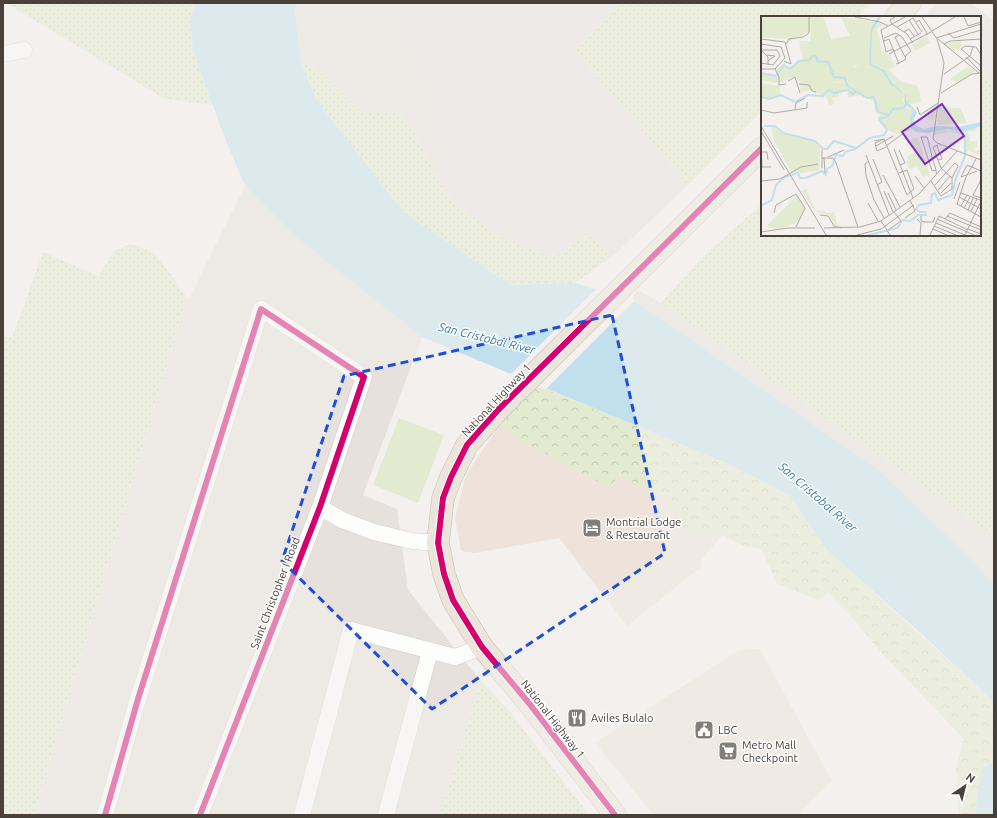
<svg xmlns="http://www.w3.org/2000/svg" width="997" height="818" font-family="Ubuntu,sans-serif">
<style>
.residential{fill:#e6e1dc}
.commercial{fill:#ede3da}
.industrial{fill:#e5e0dd}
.green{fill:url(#green-dots)}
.forest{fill:url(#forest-crowns)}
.pitch{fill:#e2eacf}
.water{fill:#c1dfed}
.pier{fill:#f3f0ed}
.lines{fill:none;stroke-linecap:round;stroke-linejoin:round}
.river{stroke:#c1dfed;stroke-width:27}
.minor-casing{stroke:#d1cecb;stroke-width:17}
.highway-casing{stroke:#c9baaa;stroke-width:23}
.minor{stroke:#fdfdfc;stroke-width:16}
.highway{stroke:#ebe5dc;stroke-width:22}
.cycleway-casing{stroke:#fff;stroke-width:8}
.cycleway{stroke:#d6006c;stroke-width:6}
.marked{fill:none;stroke:#1d4ed8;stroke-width:3;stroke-dasharray:8 5;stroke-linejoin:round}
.labels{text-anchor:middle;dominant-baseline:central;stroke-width:3;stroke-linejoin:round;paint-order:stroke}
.street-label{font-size:11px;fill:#494139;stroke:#fff}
.poi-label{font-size:11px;fill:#494139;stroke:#fff;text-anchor:start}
.water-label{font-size:12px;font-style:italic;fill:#337ca0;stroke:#fff}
.inset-river{fill:none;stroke:#c1dfed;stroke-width:2}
.inset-road{fill:none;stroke:#afaaa5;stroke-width:1}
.view{fill:#7b2cbf;fill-opacity:0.15;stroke:#7b2cbf;stroke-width:2}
.inset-edge{fill:none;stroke:#494139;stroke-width:2}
</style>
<defs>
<pattern id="green-dots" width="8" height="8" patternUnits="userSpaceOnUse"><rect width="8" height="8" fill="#e2eacf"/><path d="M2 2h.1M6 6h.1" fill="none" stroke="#c3cab2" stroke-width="1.8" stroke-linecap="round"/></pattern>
<pattern id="forest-crowns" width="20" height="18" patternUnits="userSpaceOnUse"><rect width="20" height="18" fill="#e2eacf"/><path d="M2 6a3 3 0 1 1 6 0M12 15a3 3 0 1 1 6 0" fill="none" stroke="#c3cab2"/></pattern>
</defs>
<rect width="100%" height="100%" fill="#f3f0ed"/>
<!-- residential -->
<path class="residential" d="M296 3H397L398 42 424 79 450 199 404 115 359 111 317 69 300 61 295 11Z
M245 186 296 237 422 337 363 495 397 509 408 590 481 681 440 815H34L180 321 188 301Z
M638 290 661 303 994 536V585L991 584 972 560 880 471 644 307 631 300Z"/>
<!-- commercial -->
<path class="commercial" d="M504 418 745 508 701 560V567L627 626 559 538 475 553 461 551 455 518 466 475Z
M760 649 832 781 798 815H654L595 743 739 650Z"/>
<!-- industrial -->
<path class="industrial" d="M397 3H618L575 51 688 185 614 255 588 236 552 257 497 235 450 199 424 79 398 42Z
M938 3H971L994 21V82L980 71V17H924Z"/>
<!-- green -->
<path class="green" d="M6 3H196L190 19 193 49 213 105 165 99Z
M618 3H871L857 17H762V111L688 185 575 51Z
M300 61 317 69 359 111 404 115 450 199 497 235 552 257 588 235 614 255 575 283 510 285 403 212 317 101Z
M980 71 994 82V536L661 303 706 254 762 204V235H980Z
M130 244 154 253 172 276 188 301 180 321 34 815H3V336L12 338 43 252 98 276 114 251Z
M481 681 510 712 589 815H440Z"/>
<!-- forest -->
<path class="forest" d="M539 386 729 464 789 495 829 552 994 702V815H959L956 767 964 739 880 651 854 620 828 593 818 600 776 583 762 549 744 546 712 530 690 535 663 498 648 488 618 476 610 488 515 437 499 426 504 418Z"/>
<!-- pitch -->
<path class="pitch" d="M399 418 444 435 418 503 373 485Z"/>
<!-- water -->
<path class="water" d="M196 3H296L295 11 300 61 317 101 403 212 510 285 575 283 631 300 644 307 880 471 972 560 994 586V702L923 635 829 552 789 495 729 464 422 337 296 237 245 186 222 131 193 49 190 19Z"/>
<!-- pier -->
<path class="pier" d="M597 288 635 300 545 390 509 376Z"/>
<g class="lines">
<!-- river -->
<path class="river" d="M989 815 994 777"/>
<defs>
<path id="minor" d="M3 54 24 50
M320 507 342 520 374 532 412 541 438 543
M105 815 138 699 261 309 364 377 320 507 200 815
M302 815 351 630 455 657 482 647
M386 815 430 651"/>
<path id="highway" d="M896 17 910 3
M615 815 528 702 482 647 453 600 444 574 438 543 443 498 451 477 467 445 498 410 762 148"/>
</defs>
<!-- minor casing -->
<use href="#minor" class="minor-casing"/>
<!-- highway casing -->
<use href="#highway" class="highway-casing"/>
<!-- minor -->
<use href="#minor" class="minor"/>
<!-- highway -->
<use href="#highway" class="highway"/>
<defs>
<path id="cycleway" d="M105 815 138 699 261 309 364 377 320 507 200 815
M615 815 528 702 482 647 453 600 444 574 438 543 443 498 451 477 467 445 498 410 762 148"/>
</defs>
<!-- cycleway casing -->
<use href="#cycleway" class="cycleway-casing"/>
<!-- cycleway -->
<use href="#cycleway" class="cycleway"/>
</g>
<!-- marked area -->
<path d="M0 0H997V818H0ZM612 315 665 553 432 709 282 561 344 376Z" fill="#f3f0ed" fill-opacity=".55" fill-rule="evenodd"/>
<path class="marked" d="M612 315 665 553 432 709 282 561 344 376Z"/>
<!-- icons -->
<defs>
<symbol id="hotel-square" viewBox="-11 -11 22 22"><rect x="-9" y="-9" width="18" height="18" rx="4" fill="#847e78" stroke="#fff"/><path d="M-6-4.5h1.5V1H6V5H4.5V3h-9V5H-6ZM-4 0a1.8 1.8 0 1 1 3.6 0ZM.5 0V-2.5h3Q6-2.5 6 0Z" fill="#fff"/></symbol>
<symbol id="restaurant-square" viewBox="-11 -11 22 22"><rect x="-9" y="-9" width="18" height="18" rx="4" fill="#847e78" stroke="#fff"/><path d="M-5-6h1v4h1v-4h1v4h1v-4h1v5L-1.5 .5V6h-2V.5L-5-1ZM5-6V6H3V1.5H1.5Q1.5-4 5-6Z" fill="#fff"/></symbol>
<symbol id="civic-square" viewBox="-11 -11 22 22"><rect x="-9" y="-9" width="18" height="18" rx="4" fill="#847e78" stroke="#fff"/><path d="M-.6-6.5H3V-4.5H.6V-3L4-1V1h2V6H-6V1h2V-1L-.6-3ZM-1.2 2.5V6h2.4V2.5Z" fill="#fff"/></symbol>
<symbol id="supermarket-square" viewBox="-11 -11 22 22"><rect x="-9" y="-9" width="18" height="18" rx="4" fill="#847e78" stroke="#fff"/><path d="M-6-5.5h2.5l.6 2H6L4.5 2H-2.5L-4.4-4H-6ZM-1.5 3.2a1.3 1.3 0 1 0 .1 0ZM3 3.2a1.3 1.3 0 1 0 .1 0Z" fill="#fff"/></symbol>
</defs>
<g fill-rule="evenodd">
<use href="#hotel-square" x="581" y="517" width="22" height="22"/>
<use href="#restaurant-square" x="566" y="707" width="22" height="22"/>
<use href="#civic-square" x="693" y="719" width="22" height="22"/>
<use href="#supermarket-square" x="717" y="740" width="22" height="22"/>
</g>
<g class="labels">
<!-- street labels -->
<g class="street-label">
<text transform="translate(496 400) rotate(-47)">National Highway 1</text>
<text transform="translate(275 593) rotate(-69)">Saint Christopher I Road</text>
<text transform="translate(553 719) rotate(52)">National Highway 1</text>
</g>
<!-- poi labels -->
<g class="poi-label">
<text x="606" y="522">Montrial Lodge<tspan x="606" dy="13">&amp; Restaurant</tspan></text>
<text x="591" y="718">Aviles Bulalo</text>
<text x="718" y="730">LBC</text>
<text x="742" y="745">Metro Mall<tspan x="742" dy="13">Checkpoint</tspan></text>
</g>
<!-- water labels -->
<g class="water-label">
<text transform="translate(487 338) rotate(14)">San Cristobal River</text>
<text transform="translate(818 497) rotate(41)">San Cristobal River</text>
</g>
</g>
<!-- overview -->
<g transform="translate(761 16)">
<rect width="220" height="220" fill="#f3f0ed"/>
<path d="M0 1H62L59 2H63L70 23 89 20 92 37 86 42 81 61 98 48 106 61 111 54 108 49 122 56 144 79 142 84 144 90 152 94 150 112 152 114 136 118 125 113 119 107 117 101 119 99 114 95 113 85 99 79 88 81 86 78 91 73 85 64 71 67 74 73 79 72 78 80 71 82 73 88 68 89 65 80 61 82 59 78 49 74 40 76 39 67 34 60 19 67 15 54 22 48 27 52 42 43 38 25H49L50 15 27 26 26 23 0 21ZM200 25 201 29 197 34 192 35 184 28ZM207 51 214 55 196 67 189 63ZM0 57 17 62V67L0 64ZM0 67 18 70 19 78 8 82 0 80ZM140 69 158 74 160 85 151 88 146 86 144 76 136 71ZM176 88 173 104 165 102 166 95ZM178 91 199 92 206 107 176 109ZM11 110 21 118 55 126 59 133 58 154 40 157 37 155 31 157 12 123ZM153 122H157L169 159 168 161 166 159 162 161 157 151 148 153 145 145 147 144 146 140 153 137 150 125ZM45 173 55 195 62 194 66 197 73 196 76 209 85 210 78 211 73 208 68 199 54 196 41 175ZM36 179 45 193 35 207 17 213 5 211Z" fill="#e2eacf"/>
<path d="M80 1 113 6 108 49 112 54 105 61 100 58 102 55 98 48 93 50 92 59 85 64 91 73 77 77 79 72 74 73 71 67 82 66 81 55 86 41 92 37 89 20ZM118 6 122 8 116 13 121 35 129 40 134 51 127 53 139 65 156 70 158 74 136 71 123 54 110 48 111 16ZM164 21 170 26 154 35 151 29ZM214 112 215 114 207 116 209 126 216 125V131L213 132 214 135 219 134 218 139 207 134 206 137 203 135V123L200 118 191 116 173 119V116L183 114 202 116Z" fill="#e2eacf"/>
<path d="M117 1H120L111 16 110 48 123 54 133 69 145 78V84L156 96 152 105 155 110 163 113 175 110 198 111 220 106V110L202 116 186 113 167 117 156 116 150 112 149 103 152 94 143 87 144 78 130 69 122 56 108 49 110 12Z" fill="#c1dfed"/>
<path class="inset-river" d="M0 57 15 60 23 49 29 53 38 45 48 44 52 40 56 41V45L67 46 73 61 84 62 86 69 94 75M0 81 8 83 20 79 34 86 47 79 61 80 68 74 73 77 87 74 92 78 95 75 106 82 113 81 117 96 128 99M3 110H14L22 117 54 125 62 133H66L73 125 95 132M0 190 11 184 15 169 24 161 37 157 39 162H45L61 155 65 159 66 153 71 150 75 139 82 140 84 136 94 133 109 122 123 119 126 114 118 103 126 101 132 93 142 92 146 88M108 219 136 212 142 204 149 205 157 199H165L164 196H158L155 193 158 189 170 187 171 178 174 177 177 184 191 179 195 162 204 140V123L200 114"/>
<path class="inset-road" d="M94 1 119 6 127 10M134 1 129 4 131 8 146 18 152 27M161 1 176 23 183 47 172 123 176 127 220 144M203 1 207 10 220 6M152 2 161 16M148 4 157 18M155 6 158 4 167 19M136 11 152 2M171 15 194 1M143 16 148 13 153 20M187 17 193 22 220 14M138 19 134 21 144 41M123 22 135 17 141 21 150 35 145 39 144 44 135 48M175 22 220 8M0 23 24 26 30 48 23 45M149 23 160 17M177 23 218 57M123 25 128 23 138 48M0 28 20 31 24 42 14 53H0M25 28 28 23 42 21 48 17V1M183 28 189 25 220 23M132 33 125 36 120 14 144 1M1 35 7 41V49M128 38 170 16M5 39 14 40 7 45M220 39 215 31 204 30 200 33 220 50M205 41 220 56M0 47 12 49 19 40 16 34H1M14 53 18 61V69L25 68M183 58 209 40 212 31M27 65 34 61 39 77M38 68 48 69 51 75 55 76M180 77 211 58 220 57M156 91 159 99 177 87M34 93 35 87 44 82M0 94 13 97 46 92V86M0 110 65 219M0 115 23 154M123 123 114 127 116 135 125 131M113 125 123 123 146 179 153 173 146 154 138 157M0 129 1 151H10M115 130 132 120M125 130 143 117M176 130 181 143 177 144M133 133 152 182M138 134 144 147 139 149M1 136H6L7 144M105 139 128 199M67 141 83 134M61 142H72L75 147 97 211M63 142 64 157M112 143 121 166 116 169M215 143 205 161 196 188 220 201M108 145 104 148 105 160 113 184 123 202M61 152V134M175 154 171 155 160 121H166L168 127 171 141 175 154V156L176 158M122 159 139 191M154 160 163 172M200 161 206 149 220 155M200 161 216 155M220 164 212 179 220 182M0 165 19 163 40 151 57 148M170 165 180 180 191 173V162L180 152 172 131 177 129M174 169 194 147 197 150 191 162M177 174 189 160M123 175 132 196M127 177 135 194M180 177 190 167M200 177 219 184M198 181 220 193M193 183 199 166M107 187 117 205M200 190 206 179M203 192 209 181M207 194 212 182M210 195 216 183M13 197 15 189 35 178 44 192 35 211M59 199 67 200 73 210 80 212M160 200V205L165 206H172L174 201M186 200 220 214M144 202 154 195 149 184M156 203 160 207 159 219M176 203 213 219M184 203 189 197 220 211M120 205 129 219M175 207 204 219M173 210 195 219M27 212H54M63 212 99 211 120 205 158 178 196 135M172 213 186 219M207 213 220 218M127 214 140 205 133 196M0 216 27 212M96 219 120 213 153 189M169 219 178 200 207 214M204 219 220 185"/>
<path class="view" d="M181 88 203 120 164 148 141 116Z"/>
<rect width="220" height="220" class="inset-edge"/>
</g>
<!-- border -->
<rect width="997" height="818" fill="none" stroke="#494139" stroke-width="8"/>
<!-- north arrow -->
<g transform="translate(965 786) rotate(35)" stroke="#ffffff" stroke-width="3" paint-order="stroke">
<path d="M0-3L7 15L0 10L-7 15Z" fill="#494139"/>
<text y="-6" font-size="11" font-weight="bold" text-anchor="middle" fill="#494139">N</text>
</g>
</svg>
